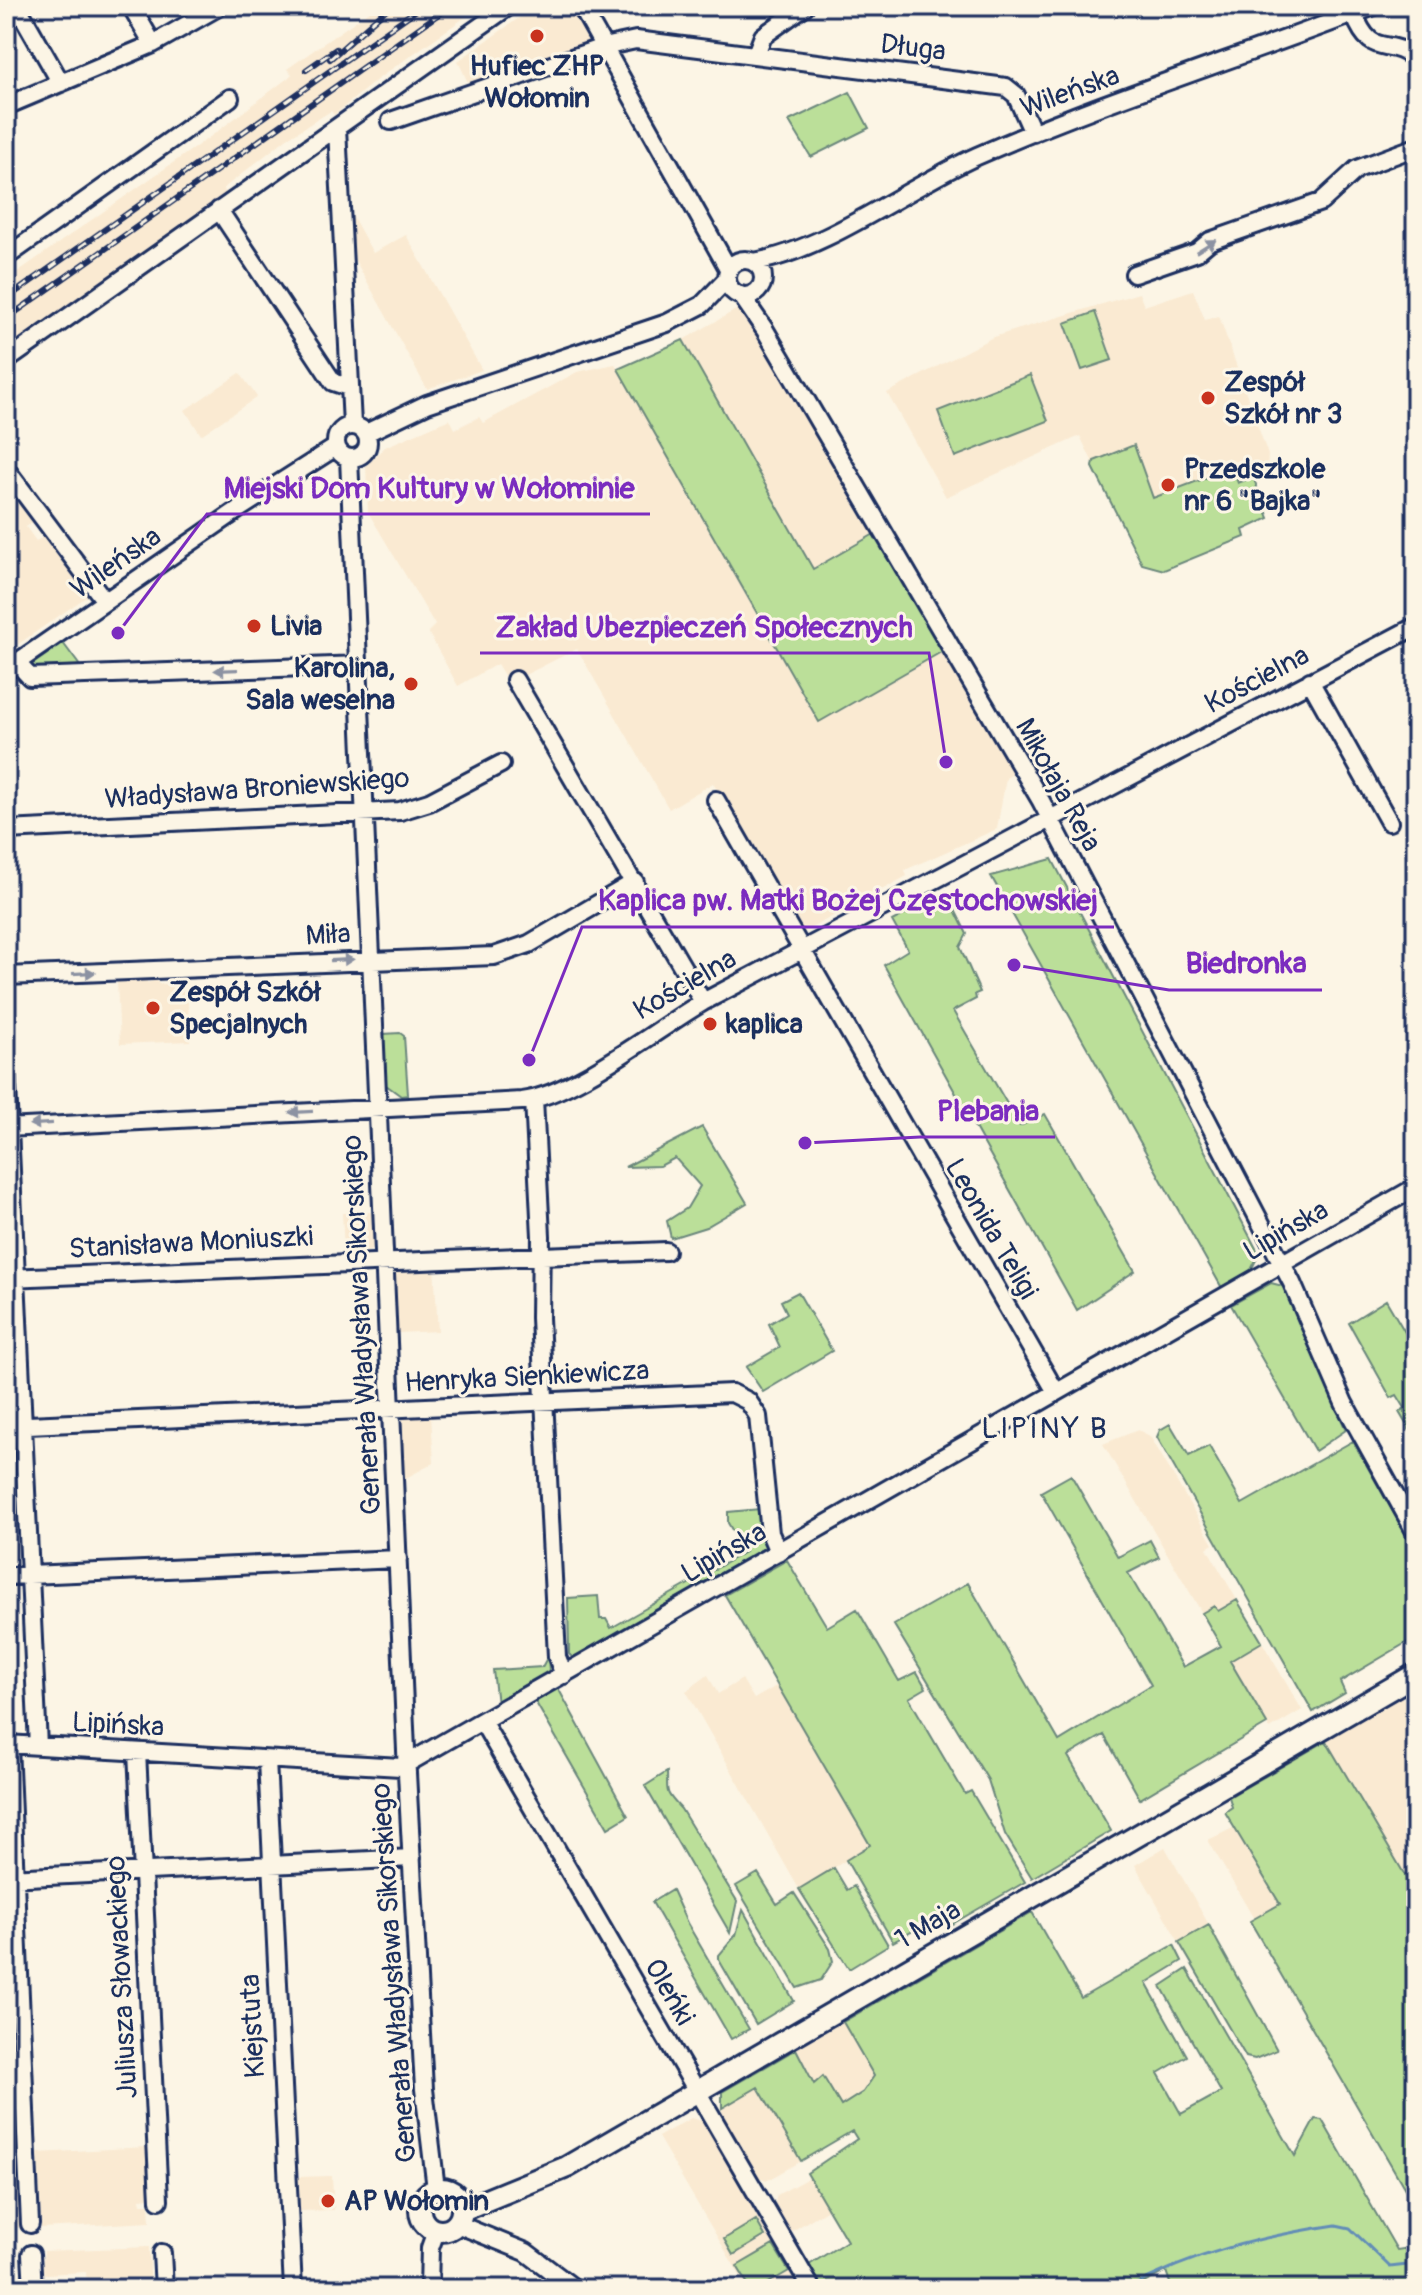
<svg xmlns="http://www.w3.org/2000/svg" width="1422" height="2295" font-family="Pangolin,sans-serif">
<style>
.built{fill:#faead2}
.green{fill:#bbdf99;stroke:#6b877c;stroke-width:2}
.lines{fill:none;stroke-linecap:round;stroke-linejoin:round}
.stream{stroke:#628db7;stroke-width:3}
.minor-casing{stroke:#1b2f5e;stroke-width:22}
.major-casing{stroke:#1b2f5e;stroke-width:26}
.minor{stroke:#fcf5e5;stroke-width:16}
.major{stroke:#fcf5e5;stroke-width:20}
.rail-casing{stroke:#1b2f5e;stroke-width:6}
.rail{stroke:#fcf5e5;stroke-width:3;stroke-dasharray:9;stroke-linecap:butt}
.oneway{fill:#8c92a2}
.poi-dot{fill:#c8321e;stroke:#fcf5e5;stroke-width:3}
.labels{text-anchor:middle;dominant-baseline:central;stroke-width:6;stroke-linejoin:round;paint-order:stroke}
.street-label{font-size:28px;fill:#1b2f5e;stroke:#fcf5e5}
.poi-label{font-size:28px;font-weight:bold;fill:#1b2f5e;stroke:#fcf5e5;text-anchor:start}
.neighbourhood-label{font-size:30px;letter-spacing:2px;fill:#1b2f5e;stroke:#fcf5e5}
.leader{fill:none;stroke:#7b2cbf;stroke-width:3}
.callout-dot{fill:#7b2cbf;stroke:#fcf5e5;stroke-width:3}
.callout-label{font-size:30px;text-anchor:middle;font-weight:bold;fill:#7b2cbf;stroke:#fcf5e5;stroke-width:6;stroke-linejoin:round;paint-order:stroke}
</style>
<rect width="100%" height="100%" fill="#fcf5e5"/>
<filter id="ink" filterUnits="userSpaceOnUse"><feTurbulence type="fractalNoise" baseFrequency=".0125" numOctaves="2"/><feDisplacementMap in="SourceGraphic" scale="16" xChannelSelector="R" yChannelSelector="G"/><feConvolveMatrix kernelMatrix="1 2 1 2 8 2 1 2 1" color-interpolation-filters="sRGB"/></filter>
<g filter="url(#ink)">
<!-- built -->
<path class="built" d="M377 6H481L379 78 334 115 331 111 286 139 224 188 226 197 6 351V280L214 134 288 78 292 74 287 69Z
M536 6H571L589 43 470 87 458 61Z
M348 208 373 253 406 235 482 370 427 389 350 251Z
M1193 290 1205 320 1219 316 1268 455 1267 471 1254 477 1269 518 1243 530 1245 537 1164 570 1142 564 1080 436 946 497 887 393 993 337 1139 293 1144 306Z
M741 307 762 343 765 342 876 533 813 569 683 340Z
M615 364 819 721 943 651 1013 774 1006 778 997 829 905 870 907 876 800 934 713 783 669 809 577 649 509 683 497 664 458 686 428 632 435 625 368 512 366 466 385 447 450 419 455 429 479 417 483 423 577 372Z
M240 373 257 397 201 435 185 410Z
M6 483 34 521 26 527 36 541 45 536 89 595 14 647 18 653 6 661Z
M147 980V983L156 980 159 984 187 983 190 1041 120 1044 117 981Z
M374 1212 375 1244 371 1251 344 1252 342 1213Z
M434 1266 438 1331 398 1333 395 1268Z
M431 1416 434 1463 404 1479 401 1421 406 1417Z
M1138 1430 1150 1436 1213 1544 1207 1548 1237 1600 1217 1611 1214 1606 1202 1613 1103 1444Z
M1262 1642 1302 1710 1270 1729 1230 1660Z
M708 1675 718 1694 742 1679 754 1699 778 1685 871 1845 799 1889 686 1691Z
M1402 1696 1416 1720V1894L1326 1741Z
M1235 1827 1280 1905 1254 1919 1208 1840Z
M1165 1847 1209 1925 1179 1942 1135 1865Z
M843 2022 874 2076 863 2092 840 2107 820 2081 814 2085 796 2049Z
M758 2087 801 2161 768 2180 757 2177 721 2115 722 2108Z
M691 2118 702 2121 802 2289H748L658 2137Z
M146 2147 149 2198 140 2199 141 2204H149L150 2222 41 2228 38 2153Z
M16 2154 20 2227 6 2230V2155Z
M332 2176 334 2210 299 2211 297 2177Z
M810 2177 828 2209 789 2233 774 2206 777 2195Z
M149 2247 151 2289H87L86 2272 45 2274 42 2271 44 2251Z"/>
<!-- green -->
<path class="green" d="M850 92 869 128 811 157 789 121Z
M1095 312 1112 360 1082 370 1065 323Z
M683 340 813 569 876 533 943 651 819 722 618 369Z
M1030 375 1048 421 955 457 938 411Z
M1134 445 1153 498 1232 468 1238 483 1253 477 1269 518 1243 530 1245 537 1164 570 1142 564 1093 467 1094 461Z
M63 643 83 670 33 669V664Z
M1052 859 1259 1254 1251 1270 1222 1288 991 876Z
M946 892 967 934 960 947 980 992 975 994 976 999 953 1011 1020 1126 1045 1114 1135 1271 1077 1310 884 965 908 950 892 921Z
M400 1033 404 1036 408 1095 401 1096 386 1085 383 1034Z
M702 1127 747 1203 706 1227 671 1238 667 1221 687 1208 700 1186 675 1158 660 1166 625 1167Z
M1271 1283 1283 1286 1346 1430 1315 1451 1231 1305Z
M798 1292 832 1351 763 1392 746 1367 780 1347 769 1324 787 1313 781 1301Z
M1386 1300 1416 1351V1441L1399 1412 1405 1408 1397 1395 1391 1398 1349 1323Z
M1170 1424 1189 1456 1209 1446 1242 1504 1353 1441 1416 1553V1637L1340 1682 1345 1693 1313 1712 1157 1437 1160 1430Z
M1071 1475 1118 1557 1150 1540 1159 1557 1128 1573 1183 1667 1221 1646 1202 1613 1214 1606 1218 1611 1237 1600 1262 1642 1230 1661 1267 1724 1140 1799 1104 1735 1068 1756 1111 1831 1032 1878 1005 1834 988 1780 894 1625 968 1583 1059 1741 1151 1685 1041 1492Z
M760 1509 766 1547 573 1658 569 1654 568 1598 598 1596 600 1619H606L611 1628 745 1552 728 1523V1512Z
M787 1560 827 1627 857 1609 899 1681 917 1672 926 1688 909 1698 965 1794 971 1791 1025 1882 947 1927 940 1916 893 1942 846 1860 870 1845 725 1595Z
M548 1656 549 1672 497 1704 493 1670 542 1667Z
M558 1688 628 1816 608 1828 535 1701Z
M1326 1741 1416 1894V2208L1250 1921 1280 1904 1225 1812 1232 1807 1229 1797Z
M667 1772C668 1792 663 1790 681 1809L737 1901 730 1933 645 1786Z
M834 1868 847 1890 854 1886 888 1945 849 1969 799 1889Z
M758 1873 777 1904 794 1893 830 1949 833 1961 821 1980 797 1988 736 1886Z
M672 1890 687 1923 749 2029 731 2039 652 1902Z
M743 1910 794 2001 756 2024 719 1960V1955L736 1935Z
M1032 1912 1081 1998 1174 1945 1182 1961 1146 1983 1187 2056 1158 2073 1181 2114 1221 2092 1161 1986 1187 1969 1295 2156 1315 2119 1322 2120 1397 2250 1416 2247V2289H1172L1166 2271 1133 2289H822L809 2265 847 2241 807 2173 857 2139 852 2131 801 2161 758 2087 722 2108V2092L796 2049 814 2084 823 2076 841 2106 863 2092 874 2076 843 2022Z
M1209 1925 1217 1941 1277 2050 1255 2059 1246 2057 1179 1942Z
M756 2220 765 2236 733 2255 724 2239Z
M773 2245 789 2271 758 2289H751L737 2266Z"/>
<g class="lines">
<!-- stream -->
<path class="stream" d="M1127 2289C1193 2253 1263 2236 1336 2225L1350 2228 1390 2267 1416 2264"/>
<defs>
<path id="minor" d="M17 6 61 83
M131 6 153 44
M581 6 729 270
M1354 14C1372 61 1387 35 1416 59
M756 54 763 36 805 6
M6 106 153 44 220 6
M391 121 603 47 636 40 1006 87 1016 95 1033 133
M337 128 352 425
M219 210 333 382 348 387
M6 257 230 98
M727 278a18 18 0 1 1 36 0a18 18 0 1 1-36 0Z
M754 262C826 250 908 187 977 156 1106 99 1243 57 1374 6
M1134 274 1197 252 1210 241 1321 202 1357 169 1416 147
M741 295 765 330 1041 801 1292 1283 1344 1403 1416 1533
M6 361 509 6
M336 442a16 16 0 1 1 32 0a16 16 0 1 1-32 0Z
M366 433 427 404 667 323 702 305 727 279
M349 458 407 1773 424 2089 436 2189
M6 469 105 601
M17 663 30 677 360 665
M6 670 242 507 336 447
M515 680 703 1002
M1310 681 1389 822
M716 800 1056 1392
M6 830 400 811 429 802 501 764
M6 976 494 956 529 944 635 882
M6 1064 38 1746
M534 1099 541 1236 540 1318 557 1657 564 1675
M6 1128 522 1101C574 1095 655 1030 703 1002L1416 626
M8 1278 666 1251
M6 1426 732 1393 748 1401 758 1416 770 1533 778 1552
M6 1576 398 1559
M482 1721 812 2289
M6 1744 401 1767 1416 1187
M9 1745 30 2224
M137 1752 159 2200
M267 1760 293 2289
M8 1878 412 1858
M457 2224 526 2252 575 2289
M162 2253 164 2289
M31 2254 33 2289
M429 2289 430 2248 436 2231"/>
<path id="major" d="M420 2210a21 21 0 1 1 42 0a21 21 0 1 1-42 0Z
M462 2210 567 2167 1416 1674"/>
</defs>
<!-- minor casing -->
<use href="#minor" class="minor-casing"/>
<!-- major casing -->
<use href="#major" class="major-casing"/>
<!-- minor -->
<use href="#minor" class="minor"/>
<!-- major -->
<use href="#major" class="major"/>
<defs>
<path id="rail" d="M330 59 390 6
M306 70 336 49
M6 299 422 6
M6 319 450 6"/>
</defs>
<!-- rail casing -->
<use href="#rail" class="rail-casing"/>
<!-- rail -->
<use href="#rail" class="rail"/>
</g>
<!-- one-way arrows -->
<defs><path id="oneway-solid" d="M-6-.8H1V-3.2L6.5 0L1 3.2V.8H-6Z" transform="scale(2)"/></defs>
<g class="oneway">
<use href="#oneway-solid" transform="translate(1206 246) rotate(-32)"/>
<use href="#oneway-solid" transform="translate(226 670) rotate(178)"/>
<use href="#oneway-solid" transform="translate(342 960) rotate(-3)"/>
<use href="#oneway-solid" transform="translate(84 973) rotate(-3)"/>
<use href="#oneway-solid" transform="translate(301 1112) rotate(177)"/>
<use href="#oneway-solid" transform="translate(41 1124) rotate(177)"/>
</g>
</g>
<!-- markers -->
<g class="poi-dot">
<circle cx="537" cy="36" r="8"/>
<circle cx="1208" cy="398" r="8"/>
<circle cx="1168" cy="485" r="8"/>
<circle cx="254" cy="626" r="8"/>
<circle cx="411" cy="684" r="8"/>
<circle cx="153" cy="1008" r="8"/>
<circle cx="710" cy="1024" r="8"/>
<circle cx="328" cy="2201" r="8"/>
</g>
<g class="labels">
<!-- street labels -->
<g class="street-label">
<text transform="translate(913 48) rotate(7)">Długa</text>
<text transform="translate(1070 92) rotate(-20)">Wileńska</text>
<text transform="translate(116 563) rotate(-35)">Wileńska</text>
<text transform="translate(1257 680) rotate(-28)">Kościelna</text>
<text transform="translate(1058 785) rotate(61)">Mikołaja Reja</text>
<text transform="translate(257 789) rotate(-4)">Władysława Broniewskiego</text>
<text transform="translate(328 935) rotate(-3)">Miła</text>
<text transform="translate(685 985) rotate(-30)">Kościelna</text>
<text transform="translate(991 1229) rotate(60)">Leonida Teligi</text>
<text transform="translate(1286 1231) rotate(-30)">Lipińska</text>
<text transform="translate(191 1243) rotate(-3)">Stanisława Moniuszki</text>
<text transform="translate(362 1325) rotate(-93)">Generała Władysława Sikorskiego</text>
<text transform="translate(527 1377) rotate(-3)">Henryka Sienkiewicza</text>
<text transform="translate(724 1553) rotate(-30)">Lipińska</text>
<text transform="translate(118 1725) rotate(3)">Lipińska</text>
<text transform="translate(928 1925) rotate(-30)">1 Maja</text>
<text transform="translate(394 1973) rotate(-94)">Generała Władysława Sikorskiego</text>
<text transform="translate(122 1977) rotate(-93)">Juliusza Słowackiego</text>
<text transform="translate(669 1992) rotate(60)">Oleńki</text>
<text transform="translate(253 2026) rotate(-93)">Kiejstuta</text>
</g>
<!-- poi labels -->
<g class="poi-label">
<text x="537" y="66" text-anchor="middle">Hufiec ZHP<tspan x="537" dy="32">Wołomin</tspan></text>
<text x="1224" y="382">Zespół<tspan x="1224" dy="32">Szkół nr 3</tspan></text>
<text x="1184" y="469">Przedszkole<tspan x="1184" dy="32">nr 6 "Bajka"</tspan></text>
<text x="270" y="626">Livia</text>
<text x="395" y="668" text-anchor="end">Karolina,<tspan x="395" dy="32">Sala weselna</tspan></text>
<text x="169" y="992">Zespół Szkół<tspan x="169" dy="32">Specjalnych</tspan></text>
<text x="726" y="1024">kaplica</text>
<text x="344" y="2201">AP Wołomin</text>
</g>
<!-- neighbourhood labels -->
<g class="neighbourhood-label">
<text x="1045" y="1428">LIPINY B</text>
</g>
</g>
<!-- callouts -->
<path class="leader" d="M118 633L207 514H650M946 762L929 653H480M529 1060L582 927H1114M1014 965L1169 990H1322M805 1143L920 1137H1055"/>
<g class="callout-dot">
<circle cx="118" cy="633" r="8"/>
<circle cx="946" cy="762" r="8"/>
<circle cx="529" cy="1060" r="8"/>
<circle cx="1014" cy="965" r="8"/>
<circle cx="805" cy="1143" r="8"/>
</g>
<g class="callout-label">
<text x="429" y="498">Miejski Dom Kultury w Wołominie</text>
<text x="704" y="637">Zakład Ubezpieczeń Społecznych</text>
<text x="848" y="910">Kaplica pw. Matki Bożej Częstochowskiej</text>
<text x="1246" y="973">Biedronka</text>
<text x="988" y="1121">Plebania</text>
</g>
<!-- margin -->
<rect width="1422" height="2295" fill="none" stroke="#fcf5e5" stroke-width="32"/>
<rect x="16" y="16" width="1390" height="2263" fill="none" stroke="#1b2f5e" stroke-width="3" filter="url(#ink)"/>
</svg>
